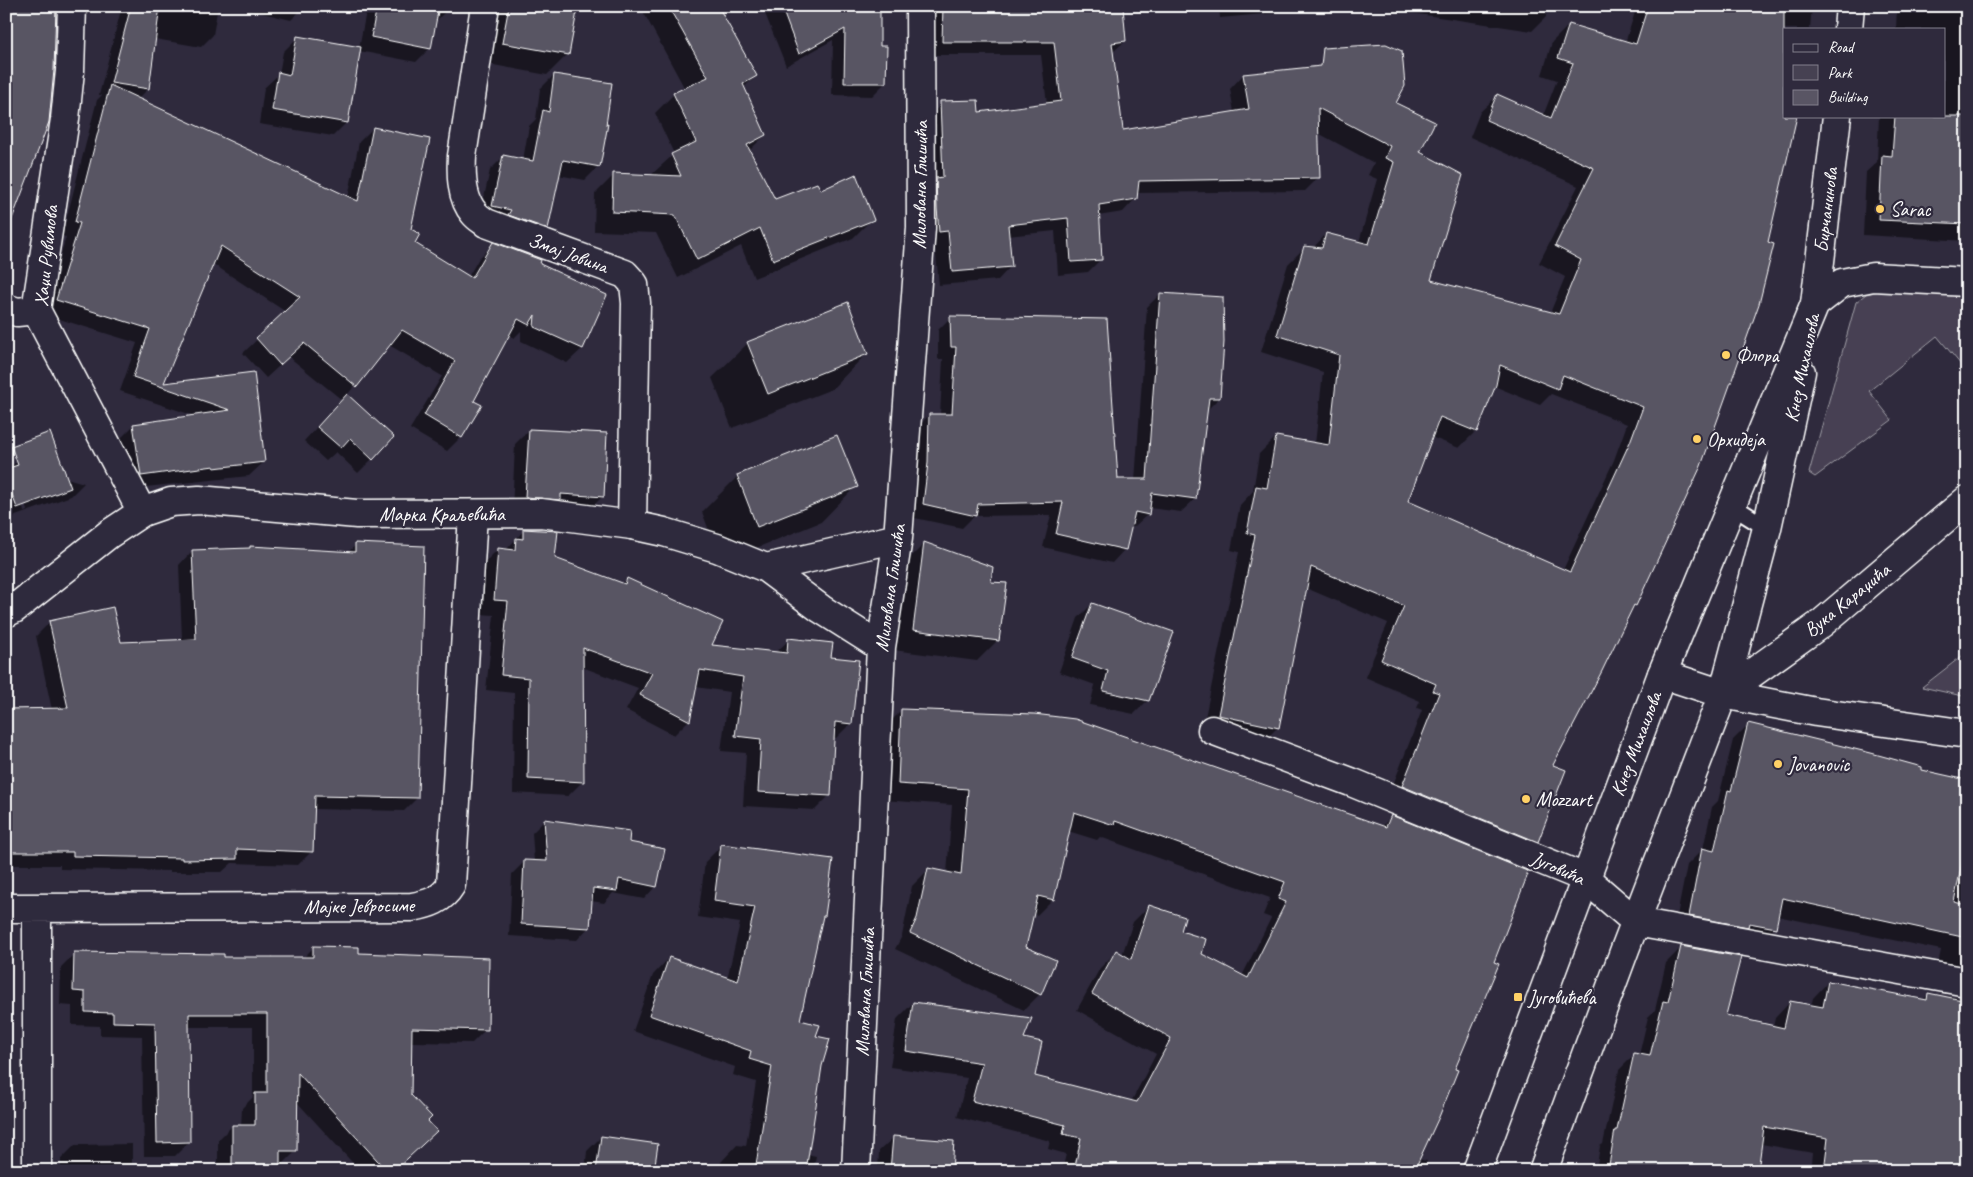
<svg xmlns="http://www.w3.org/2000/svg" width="1973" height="1177" font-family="Caveat,sans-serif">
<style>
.green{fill:#464152;stroke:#a2a0a8}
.shadow{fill:#0007;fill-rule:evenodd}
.building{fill:#595564;stroke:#fff;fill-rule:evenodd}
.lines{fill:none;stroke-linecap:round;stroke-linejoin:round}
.service-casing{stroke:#fff;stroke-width:20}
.minor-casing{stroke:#fff;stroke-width:31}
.tertiary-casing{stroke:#fff;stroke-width:31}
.service{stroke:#2f2a3d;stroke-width:16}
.minor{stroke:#2f2a3d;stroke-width:28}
.tertiary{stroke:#2f2a3d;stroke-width:28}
.poi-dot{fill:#ffd166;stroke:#2f2a3d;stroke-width:2}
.labels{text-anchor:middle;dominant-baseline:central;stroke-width:4.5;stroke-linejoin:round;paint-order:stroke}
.street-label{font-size:20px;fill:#fff;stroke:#2f2a3d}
.poi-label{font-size:20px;fill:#fff;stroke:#2f2a3d;text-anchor:start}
</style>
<rect width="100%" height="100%" fill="#2f2a3d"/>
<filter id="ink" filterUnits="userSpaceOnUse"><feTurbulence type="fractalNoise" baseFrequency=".02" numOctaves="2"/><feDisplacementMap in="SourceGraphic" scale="10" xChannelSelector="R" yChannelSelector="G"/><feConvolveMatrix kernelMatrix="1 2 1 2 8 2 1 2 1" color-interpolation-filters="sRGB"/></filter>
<g filter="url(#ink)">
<!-- green -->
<path class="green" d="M1884 290 1967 292V362L1962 366 1937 336 1869 391 1892 420 1815 477 1809 473 1856 302 1866 294Z
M1967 652V697L1922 687Z"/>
<!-- shadow -->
<path class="shadow" d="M6 6H91L86 19 61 44 60 26 55 20Z
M122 6H218L213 35 201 47 155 39 148 89 138 99 348 198 359 142 373 128 409 229 413 244 468 277 479 258 494 244 605 296 582 349 567 363 521 341V331L514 338 508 335 472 401 461 437 447 451 410 429 442 376 389 345 347 395 372 459 358 473 336 452 326 461 304 441 342 400 289 357 266 378 243 353 286 312 213 264 162 384 253 373 264 462 249 476 127 489 120 439 134 425 195 416 120 391 137 343 43 314 66 237 62 236 97 100 102 95H99Z
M234 6H299L298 13 291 20Z
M367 6H451L435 22 430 48 416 62 359 51 347 122 333 136 259 124 264 88 279 74 283 52 297 38 359 48Z
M493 6H577L568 54 547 75 483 63Z
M640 6H717L756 76 743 88 765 135 749 151 774 201 821 192 872 219 853 238 754 278 741 246 678 278 656 233 594 231 595 194 614 175 653 176 652 174 674 154 655 113 674 94 685 89Z
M762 6H879V48L885 83 872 96 832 95 833 40 786 66Z
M930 6H1007L1092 12 1125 41 1112 53 1122 131 1234 112 1230 89 1243 75 1315 92 1319 66 1336 49 1395 103 1418 153 1430 281 1550 313 1565 277 1539 263 1578 186 1470 137 1480 112 1497 96 1543 116 1557 80 1542 75 1552 42 1569 25 1625 43 1637 6H1812L1810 29H1784V116L1635 605 1629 611 1551 766 1537 841 1520 858 1386 803 1422 710 1417 708 1420 701 1365 677 1388 623 1306 588 1278 727 1261 744 1202 732 1239 552 1231 550 1240 505 1253 491 1259 454 1276 437 1315 444 1323 372 1261 352 1288 264 1305 247 1313 248 1326 234 1359 242 1377 179 1368 175 1374 163 1318 133V178L1305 191 1137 193 1136 198 1123 212 1098 216 1101 259 1088 272 1058 275 1055 231 1008 236 1011 266 998 280 939 285 935 244 926 245 930 115 944 102 977 113 1047 104 1041 55H930ZM1494 386 1540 405 1551 394 1627 424 1614 460 1563 570 1407 501 1431 437 1459 448 1476 431Z
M1219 6H1282L1275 13 1220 18Z
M1365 6H1547L1546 17 1532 31Z
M1897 6H1967V113L1963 171H1967V241L1863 235 1866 172 1877 162 1879 116H1944V29H1896Z
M554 75 599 166 585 180 558 175 547 228 533 242 479 220 490 170 504 156 523 160 529 126 536 119 540 89Z
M1160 294 1219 398 1206 411 1195 499 1181 512 1149 508 1148 514 1134 527H1130L1125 549 1112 563 1043 547 1051 515 974 516 962 528 910 517 916 429 929 415H940L943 359H938V330L951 317 1116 481H1135L1147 307Z
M748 343 867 353 832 389 732 428 712 378Z
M529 430 603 496 589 510 512 511 515 444Z
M837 437 856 486 821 522 721 562 702 512 737 477Z
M15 463 84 483 71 496 10 518 6 500V472ZM18 481H20L27 511 24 512Z
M524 530 554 559 622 584 627 579 710 646 775 653 789 640 830 658 851 723 836 738H833L830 795 815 810 743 806 746 753 721 751 729 692 696 687 689 720 674 735 626 710 638 688 582 667 583 781 568 796 513 793 514 693 486 690 494 615 479 614 483 564 498 549 506 550Z
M925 543 990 583 998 640 977 661 893 650 904 564Z
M356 545 417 798 404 811 313 809 312 851 298 865 232 863 222 872H170V871L60 869V865H6V710H52L36 636 50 622 120 643 182 640 179 565 192 551 249 549 250 547 348 552Z
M1092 604 1148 700 1134 714 1090 705 1095 685 1059 672 1078 618Z
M902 710 1381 827 1391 817 1418 1159 1427 1161 1424 1171H1062L1066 1154 1048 1149 1050 1141 957 1117 967 1078 890 1067 897 1019 913 1003 1022 1039 1033 1076 1131 1102 1156 1054 1077 1010 1100 968 1116 952 1122 955 1133 922 1149 906 1180 932 1200 955 1242 976 1271 918 1263 915 1270 898 1100 837 1097 840 1068 831 1053 899 1037 915 1033 914 1025 948 1040 994 1024 1010 895 949 902 936 912 886 928 870 947 874 952 805 882 800 886 726Z
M1749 724 1920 771 1967 781V995L1935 978 1941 950 1777 916 1775 927 1759 943 1674 931 1687 865 1703 849 1712 807 1718 801 1733 740Z
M545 820 628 843 656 886 644 899 613 893 604 903 591 901 589 927 577 940 509 936 512 874 525 861 534 862 532 833Z
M722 845 824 916 822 918 799 1020 815 1036 821 1066 807 1154 816 1156 813 1171H720L721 1162 737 1145 746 1146 756 1082 733 1075 735 1067 633 1031 653 975 669 958 727 979 740 923 698 917 705 862Z
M314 947 358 954 486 1029 472 1043 410 1042 393 1171H360L296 1101V1151L282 1165H279L277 1171H218V1140L232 1126 241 1127 242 1108 253 1097V1027H188L189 1142 175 1156H144L142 1036 100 1035V1026L72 1025V1006L60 1005 61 967 75 953 223 958H303Z
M1682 947 1725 1016 1773 1027 1775 1018 1790 1002 1811 1006 1813 998 1828 982 1923 1000 1928 995 1967 998V1171H1811L1813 1153 1761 1144 1756 1171H1596L1600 1146 1603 1144 1619 1070 1635 1054 1639 1055 1648 1017 1655 1010 1666 963Z
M6 1039 12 1040 6 1068Z
M601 1137 653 1171H585L587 1151Z
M893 1138 951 1171H878L879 1151Z
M132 1144V1171H61V1159L75 1145Z"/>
<!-- building -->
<path class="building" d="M6 6H56L54 70 49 122 9 227H6Z
M131 6H160L149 89 111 83Z
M377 6H439L431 49 371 37Z
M509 6H578L569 55 502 43Z
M668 6H718L757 76 743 84 766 135 747 145 775 199 817 183 821 190 856 174 874 220 773 260 760 228 697 260 675 215 612 212 613 173 681 176 671 154 696 142 673 93 708 77Z
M781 6H887L880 10V46H887L886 83H844L845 29 799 54Z
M943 6H1093V11L1123 7 1126 41 1112 43 1123 130 1249 109 1243 74 1321 66 1323 48 1386 44 1402 51 1405 86 1396 103 1435 122 1420 152 1463 175 1431 280 1559 314 1581 260 1555 246 1594 168 1486 120 1497 94 1551 118 1573 63 1558 58 1569 24 1636 44 1648 6H1784V116H1797L1768 242 1774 244 1759 304 1701 466 1636 606 1634 605 1602 671 1553 765 1566 770 1538 842 1402 786 1439 693 1433 691 1436 684 1381 660 1404 606 1311 567 1279 728 1218 715 1255 535 1247 533 1256 486 1267 488 1276 436 1329 445 1339 355 1277 335 1304 246 1322 248 1326 233 1369 244 1394 162 1385 158 1390 146 1318 108 1320 178 1139 181 1137 199 1099 205 1102 260 1071 262 1068 218 1008 225 1012 267 952 272 948 231 939 232 937 208 936 178 943 177 940 101 978 100 979 112 1061 101 1054 42H942ZM1500 365 1558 389 1563 375 1643 407 1630 442 1570 572 1408 501 1440 417 1477 432 1496 385Z
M297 36 361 47 348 123 272 110 278 72 290 75Z
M554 74 612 83 606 125 608 124 600 167 563 160 548 229 508 215 511 210 492 206 503 155 533 161 543 110 549 112Z
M110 85 358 201 373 127 430 139 411 229 420 234 415 243 472 278 493 242 541 260 540 264 607 295 583 349 534 327 535 315 529 325 518 319 474 401 482 405 462 438 424 415 455 361 402 330 357 387 304 343 280 365 256 338 300 297 221 246 164 383 254 372 265 462 214 468V466L141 476 133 424 230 410 133 377 150 329 56 300 80 223 75 222Z
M1895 116H1967V224L1879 220 1882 155 1892 156Z
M1160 293 1223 297 1224 342 1220 398H1209L1196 499 1152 493 1149 515 1135 512 1126 550 1056 534 1063 502 978 504 976 516 923 504 928 463 929 414H952L956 347H951L950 316 1107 319 1118 479H1147Z
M848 302 868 354 768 394 747 342Z
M347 394 394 437 373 460 350 438 341 448 317 427Z
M529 429 607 433 604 497 561 494V500L525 497Z
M50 432 71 488 17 508 6 478V469L18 465 11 446Z
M837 435 858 487 757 527 737 475Z
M523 529 558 531 555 558 625 584 627 578 723 622 712 645 787 653 788 638 833 643 831 657 859 660 852 724 835 722 831 796 758 792 761 739 735 736 743 677 700 670 690 721 640 695 652 673 583 648 584 782 528 779 529 678 501 675 508 601 494 600 498 548 515 550 516 538 523 539Z
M924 542 993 567 991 582 1007 583 999 641 913 630Z
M355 543 424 546 418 798 315 796 313 852 237 849V859L182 860V858L73 856V852H6V709L68 708 49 621 113 607 121 642 196 639 192 550 250 548V546L355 552Z
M1092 603 1174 632 1149 701 1103 691 1108 671 1072 658Z
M901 709 1034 714 1075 719 1386 827 1391 815 1527 871 1526 874H1528L1494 962 1499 964 1455 1069 1458 1070 1439 1117 1414 1171H1074L1081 1138 1063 1134 1065 1125 972 1101 982 1063 906 1051 913 1002 1032 1018 1024 1038 1042 1042 1035 1076 1137 1102 1171 1038 1092 994 1116 950 1131 959 1149 905 1185 917 1181 931 1206 939 1202 954 1248 978 1286 902 1278 899 1285 882 1115 821 1114 825 1074 812 1054 900 1038 896 1026 947 1056 960 1041 995 910 933 917 918 928 868 961 875 968 789 898 784Z
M1748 723 1871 753 1922 767V770L1967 780V838L1954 902 1967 905V938L1782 898 1776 928 1749 923 1748 927 1689 916 1702 848 1714 851 1728 790 1731 791Z
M544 819 630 831 629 842 665 849 657 887 619 879 617 891 593 888 590 928 521 924 524 860 547 861Z
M721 844 833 859 825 916H823L800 1020 820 1025 816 1036 830 1039 822 1066 806 1171H755L772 1066 749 1059 751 1051 649 1015 669 957 738 981 755 907 714 901Z
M313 946 359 947V953L489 958 488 1030 412 1028 411 1095 432 1117 428 1121 437 1131 394 1171H387L298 1073 297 1151H280V1169H232V1125H255V1093H267V1014H189L190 1142 157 1143 155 1023 113 1022V1013L85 1012V992L73 991 74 952 224 954V957H313Z
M1681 946 1741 957 1726 1015 1784 1028 1790 1001 1823 1007 1828 981 1927 1000 1928 993 1967 1001V1171H1824L1828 1138 1764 1127 1758 1171H1608L1615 1130H1617L1634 1053 1650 1056 1663 1001 1668 1002Z
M601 1136 658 1144 654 1171H596Z
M893 1136 954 1141 952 1171H890Z"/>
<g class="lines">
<defs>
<path id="service" d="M1732 506 1767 528"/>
<path id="minor" d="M72 6 70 71 65 119 36 310 142 512
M485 6 462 156C461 174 461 198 474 213 477 217 482 220 486 223L625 274 634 284 636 303 632 525
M1848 29 1850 6
M1815 304 1837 116
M6 308 17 312 36 310
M1662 674 1723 694 1816 712 1967 734
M1723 694 1822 623 1967 500
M1212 730 1351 782 1585 878 1636 922 1967 982
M6 908 412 907C429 904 442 900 451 885L473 514
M37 1171V908"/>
<path id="tertiary" d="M766 568 898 538
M6 613 14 609 109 534 142 512 171 502 199 500 357 514 541 513 632 525 664 532 717 548 766 568 821 609 881 647
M856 1171 881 647 898 538 921 228 920 6
M1477 1171 1662 674 1815 304 1842 283 1873 277 1967 282
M1543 1171 1625 949 1723 694 1767 528 1801 372"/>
</defs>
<!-- service casing -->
<use href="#service" class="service-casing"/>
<!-- minor casing -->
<use href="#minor" class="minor-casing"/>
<!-- tertiary casing -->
<use href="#tertiary" class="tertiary-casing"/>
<!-- service -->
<use href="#service" class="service"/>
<!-- minor -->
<use href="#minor" class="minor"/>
<!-- tertiary -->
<use href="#tertiary" class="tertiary"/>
</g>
</g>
<!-- markers -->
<g class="poi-dot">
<circle cx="1880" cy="209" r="5"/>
<circle cx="1726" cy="355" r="5"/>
<circle cx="1697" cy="439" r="5"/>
<circle cx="1778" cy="764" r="5"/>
<circle cx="1526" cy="799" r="5"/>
<rect x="1513" y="992" width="10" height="10" rx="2.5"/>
</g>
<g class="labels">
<!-- street labels -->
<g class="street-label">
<text transform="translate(920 185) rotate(-89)">Милована Глишића</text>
<text transform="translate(1826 210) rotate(-83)">Бирчанинова</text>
<text transform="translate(568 253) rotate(20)">Змај Јовина</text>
<text transform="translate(46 256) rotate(-84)">Хаџи Рувимова</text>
<text transform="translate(1802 368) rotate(-78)">Кнез Михаилова</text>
<text x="442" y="514">Марка Краљевића</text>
<text transform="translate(890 588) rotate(-82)">Милована Глишића</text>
<text transform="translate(1847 600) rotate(-39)">Вука Караџића</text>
<text transform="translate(1636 744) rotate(-69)">Кнез Михаилова</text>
<text transform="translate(1558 868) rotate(24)">Југовића</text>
<text transform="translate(359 906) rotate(-1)">Мајке Јевросиме</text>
<text transform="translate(865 992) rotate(-87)">Милована Глишића</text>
</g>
<!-- poi labels -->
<g class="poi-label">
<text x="1890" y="209">Sarac</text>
<text x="1736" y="355">Флора</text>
<text x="1707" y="439">Орхидеја</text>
<text x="1788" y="764">Jovanovic</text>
<text x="1536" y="799">Mozzart</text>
<text x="1528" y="997">Југовићева</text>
</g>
</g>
<!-- margin -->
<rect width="1973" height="1177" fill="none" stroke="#2f2a3d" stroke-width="25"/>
<rect x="12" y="12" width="1948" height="1152" fill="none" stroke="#fff" stroke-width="2" filter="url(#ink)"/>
<!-- legend -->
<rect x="1783" y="28" width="162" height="90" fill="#2f2a3d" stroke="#827f8b"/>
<rect x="1793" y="44" width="25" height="8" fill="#2f2a3d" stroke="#827f8b"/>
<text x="1828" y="52" font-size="15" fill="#ffffff">Road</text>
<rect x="1793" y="65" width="25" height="15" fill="#464152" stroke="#827f8b"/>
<text x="1828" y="78" font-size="15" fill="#ffffff">Park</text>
<rect x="1793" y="90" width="25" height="15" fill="#595564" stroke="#827f8b"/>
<text x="1828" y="102" font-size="15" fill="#ffffff">Building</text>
</svg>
